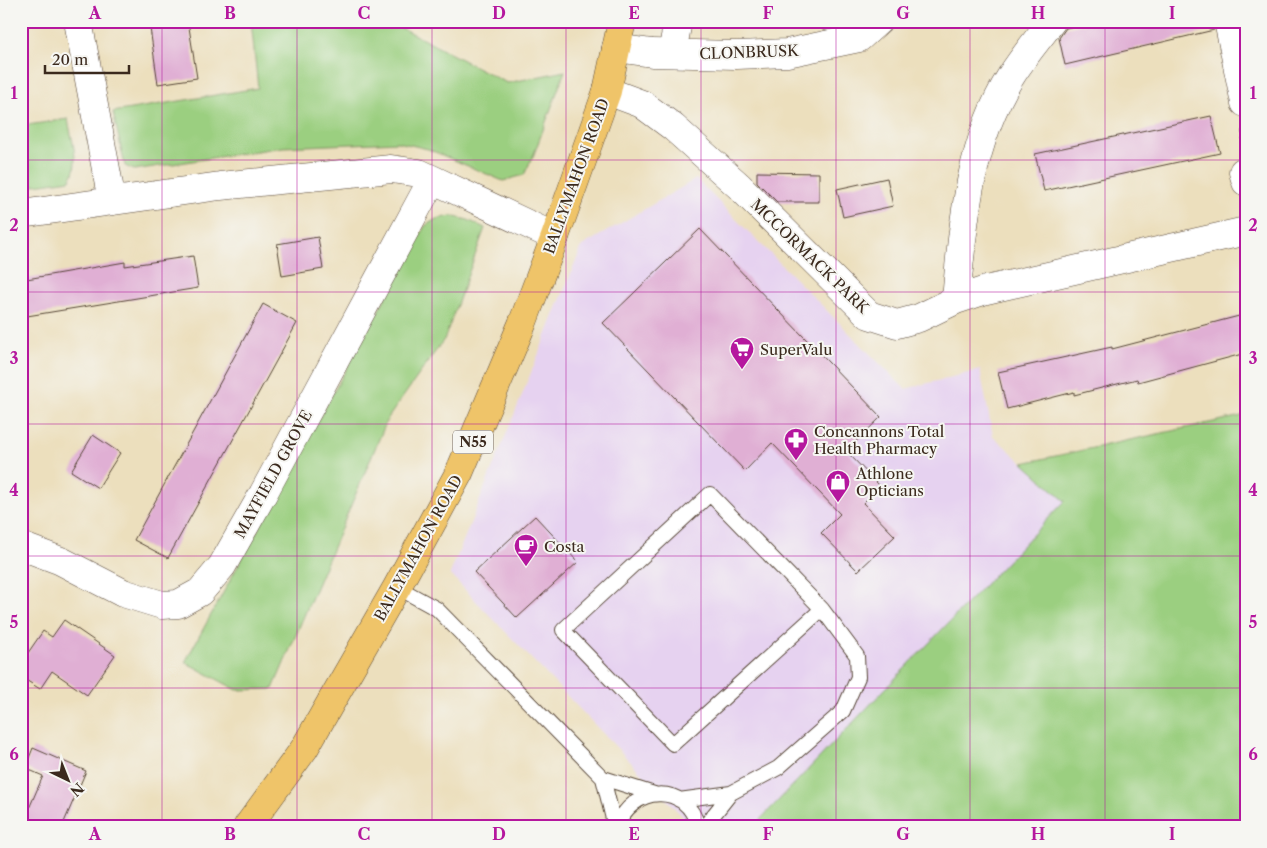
<svg xmlns="http://www.w3.org/2000/svg" width="1267" height="848" font-family="'Libre Caslon Text',serif">
<style>
.built{fill:#e6d2f0}
.green{fill:#9bcf80;stroke:#6b7c4f}
.building{fill:#e0afd4}
.lines{fill:none;stroke-linecap:round;stroke-linejoin:round}
.lane-casing{stroke:#564536;stroke-width:16}
.street-casing{stroke:#564536;stroke-width:29}
.primary-casing{stroke:#564536;stroke-width:29}
.path{stroke:#564536;stroke-width:3;stroke-dasharray:4 4;stroke-linecap:butt}
.lane{stroke:#fff;stroke-width:14}
.street{stroke:#fff;stroke-width:28}
.primary{stroke:#efc469;stroke-width:28}
.grid{fill:none;stroke:#b5179e;stroke-width:1;stroke-opacity:0.55}
.labels{text-anchor:middle;dominant-baseline:central;stroke-width:4;stroke-linejoin:round;paint-order:stroke}
.shield{fill:#f6f6f2;stroke:#73675e;stroke-width:1}
.shield-label{font-size:14px;font-weight:bold;fill:#3b2a1e}
.street-label{font-size:15px;fill:#3b2a1e;stroke:#f6f6f2}
.poi-label{font-size:15px;fill:#3b2a1e;stroke:#f6f6f2;text-anchor:start}
.neatline{fill:none;stroke:#b5179e;stroke-width:2}
.grid-label{font-size:16px;text-anchor:middle;font-weight:bold;fill:#b5179e}
</style>
<rect width="100%" height="100%" fill="#f6f6f2"/>
<filter id="ink" filterUnits="userSpaceOnUse"><feTurbulence type="fractalNoise" baseFrequency=".02" numOctaves="2"/><feDisplacementMap in="SourceGraphic" scale="10" xChannelSelector="R" yChannelSelector="G"/><feConvolveMatrix kernelMatrix="1 2 1 2 8 2 1 2 1" color-interpolation-filters="sRGB"/></filter>
<filter id="wash" filterUnits="userSpaceOnUse"><feTurbulence type="fractalNoise" baseFrequency=".0096" numOctaves="4" result="noise"/><feDisplacementMap in="SourceGraphic" scale="20" xChannelSelector="R" yChannelSelector="G"/><feGaussianBlur stdDeviation="1.12" result="paint"/><feColorMatrix in="noise" values="0 0 0 0 0 0 0 0 0 0 0 0 0 0 0 0 0 1.4 0 .05"/><feComposite in="paint" operator="in"/></filter>
<g filter="url(#wash)">
<rect width="100%" height="100%" fill="#ecdfbd"/>
<!-- built -->
<path class="built" d="M696 179 905 389 980 370 993 436 1066 501 753 827H693L450 574 582 246Z"/>
<!-- green -->
<path class="green" d="M251 21H388L507 83 565 71 534 154 524 175 503 181 428 149 398 142 283 147 134 170 125 166 113 112 258 88Z
M68 119C71 138 81 163 70 180L21 187V126Z
M451 216 468 220 485 228 445 338 388 418 273 689 237 690 185 662 425 226 436 219Z
M1246 415V827H753L1065 501 1023 463Z"/>
<g id="blocks">
<!-- building -->
<path class="building" d="M149 21H188L197 78 158 84Z
M1094 21H1213L1214 30 1065 65 1059 38 1066 28Z
M1211 116 1220 153 1044 191 1035 154Z
M757 172 819 173V202H777L757 182Z
M887 178 893 206 843 217 837 189Z
M700 229 881 417 846 451 880 486 863 503 895 536 858 571 821 533 840 514 772 443 745 471 603 323Z
M318 237 323 269 282 276 277 244Z
M193 256 198 288 21 317V280L125 262V266Z
M263 304 297 323 168 558 134 540Z
M1239 316 1246 343V353L1138 382 1137 379 1074 395V392L1007 409 998 372 1112 347V349Z
M93 435 120 453 98 488 71 471Z
M535 516 578 562 517 618 474 572Z
M64 620 115 655 87 695 52 671 40 689 21 677V663L43 631 52 637Z
M33 748 86 771 62 827H21L43 776 25 768Z"/>
</g>
</g>
<g filter="url(#ink)">
<use href="#blocks" fill-opacity="0" stroke="#564536" stroke-width="1"/>
<g class="lines">
<defs>
<path id="lane" d="M397 587 437 609 603 778 654 794
M603 778 615 827
M679 800 731 793 778 768 843 711 858 677 857 656 822 609 710 494 563 630 673 744 822 609
M617 827C631 786 687 781 698 827
M704 827 731 793"/>
<path id="street" d="M78 21 112 201
M1228 21 1245 103
M616 48 652 53 736 55 787 53 859 38 878 21
M672 53 678 21
M607 91 642 104 673 127 739 186 869 315 897 324 919 318 956 300 986 290 1246 231
M1243 172 1246 182
M21 214 220 186 391 169 419 173 555 237
M956 300C963 224 969 143 1011 76 1023 57 1038 39 1052 21
M21 546 61 561 123 593 162 605 178 604 200 592 222 566 263 494 432 180"/>
<path id="primary" d="M247 827 304 749 397 587 459 473 523 322 555 237 607 91 622 21"/>
</defs>
<!-- lane casing -->
<use href="#lane" class="lane-casing"/>
<!-- street casing -->
<use href="#street" class="street-casing"/>
<!-- primary casing -->
<use href="#primary" class="primary-casing"/>
<!-- path -->
<path class="path" d="M1243 130V146"/>
<!-- lane -->
<use href="#lane" class="lane"/>
<!-- street -->
<use href="#street" class="street"/>
<!-- primary -->
<use href="#primary" class="primary"/>
</g>
</g>
<!-- grid -->
<path class="grid" d="M162 21V827M297 21V827M432 21V827M566 21V827M701 21V827M836 21V827M970 21V827M1105 21V827M21 160H1246M21 292H1246M21 424H1246M21 556H1246M21 688H1246"/>
<!-- icons -->
<defs>
<symbol id="supermarket-pin" viewBox="-11 -11 22 30"><path d="M0 17L-7.5 6A9.5 9.5 0 1 1 7.5 6Z" fill="#b5179e" stroke="#f6f6f2"/><path d="M-6-5.5h2.5l.6 2H6L4.5 2H-2.5L-4.4-4H-6ZM-1.5 3.2a1.3 1.3 0 1 0 .1 0ZM3 3.2a1.3 1.3 0 1 0 .1 0Z" fill="#fff"/></symbol>
<symbol id="pharmacy-pin" viewBox="-11 -11 22 30"><path d="M0 17L-7.5 6A9.5 9.5 0 1 1 7.5 6Z" fill="#b5179e" stroke="#f6f6f2"/><path d="M-2-6h4v4h4v4h-4v4h-4v-4h-4v-4h4Z" fill="#fff"/></symbol>
<symbol id="shop-pin" viewBox="-11 -11 22 30"><path d="M0 17L-7.5 6A9.5 9.5 0 1 1 7.5 6Z" fill="#b5179e" stroke="#f6f6f2"/><path d="M-5-2.5h2.3a2.7 3.5 0 0 1 5.4 0H5L5.5 6h-11ZM-1.5-2.5h3a1.5 2.3 0 0 0-3 0Z" fill="#fff"/></symbol>
<symbol id="cafe-pin" viewBox="-11 -11 22 30"><path d="M0 17L-7.5 6A9.5 9.5 0 1 1 7.5 6Z" fill="#b5179e" stroke="#f6f6f2"/><path d="M-5.5-4.5H6V0H3Q3 3.5 0 3.5H-2.5Q-5.5 3.5-5.5 0ZM3-3.2v2h1.7v-2ZM-6 4.5H4V6H-6Z" fill="#fff"/></symbol>
</defs>
<g fill-rule="evenodd">
<use href="#supermarket-pin" x="728" y="335" width="28" height="38"/>
<use href="#pharmacy-pin" x="782" y="426" width="28" height="38"/>
<use href="#shop-pin" x="824" y="468" width="28" height="38"/>
<use href="#cafe-pin" x="512" y="532" width="28" height="38"/>
</g>
<g class="labels">
<!-- shield labels -->
<rect class="shield" x="453" y="430.5" width="40" height="23" rx="4"/>
<g class="shield-label">
<text x="473" y="442">N55</text>
</g>
<!-- street labels -->
<g class="street-label">
<text transform="translate(749 52) rotate(-2)">CLONBRUSK</text>
<text transform="translate(576 176) rotate(-70)">BALLYMAHON ROAD</text>
<text transform="translate(810 256) rotate(44)">MCCORMACK PARK</text>
<text transform="translate(273 474) rotate(-61)">MAYFIELD GROVE</text>
<text transform="translate(418 548) rotate(-61)">BALLYMAHON ROAD</text>
</g>
<!-- poi labels -->
<g class="poi-label">
<text x="760" y="349">SuperValu</text>
<text x="814" y="431">Concannons Total<tspan x="814" dy="17">Health Pharmacy</tspan></text>
<text x="856" y="473">Athlone<tspan x="856" dy="17">Opticians</tspan></text>
<text x="544" y="546">Costa</text>
</g>
</g>
<!-- margin -->
<rect width="1267" height="848" fill="none" stroke="#f6f6f2" stroke-width="55"/>
<!-- north arrow -->
<g transform="translate(68 780) rotate(137)" stroke="#f6f6f2" stroke-width="4" paint-order="stroke">
<path d="M0-4L9 19L0 12L-9 19Z" fill="#3b2a1e"/>
<text y="-8" font-size="14" font-weight="bold" text-anchor="middle" fill="#3b2a1e">N</text>
</g>
<!-- scale -->
<path d="M45 65v8h84v-8" fill="none" stroke="#3b2a1e" stroke-width="2.5"/>
<text x="52" y="65" font-size="15" fill="#3b2a1e" stroke="#f6f6f2" stroke-width="4" paint-order="stroke">20 m</text>
<rect x="28" y="28" width="1212" height="792" class="neatline"/>
<g class="grid-label">
<text x="95" y="19">A</text>
<text x="230" y="19">B</text>
<text x="364" y="19">C</text>
<text x="499" y="19">D</text>
<text x="634" y="19">E</text>
<text x="768" y="19">F</text>
<text x="903" y="19">G</text>
<text x="1038" y="19">H</text>
<text x="1172" y="19">I</text>
<text x="14" y="99">1</text>
<text x="1253" y="99">1</text>
<text x="14" y="231">2</text>
<text x="1253" y="231">2</text>
<text x="14" y="364">3</text>
<text x="1253" y="364">3</text>
<text x="14" y="496">4</text>
<text x="1253" y="496">4</text>
<text x="14" y="628">5</text>
<text x="1253" y="628">5</text>
<text x="14" y="760">6</text>
<text x="1253" y="760">6</text>
<text x="95" y="840">A</text>
<text x="230" y="840">B</text>
<text x="364" y="840">C</text>
<text x="499" y="840">D</text>
<text x="634" y="840">E</text>
<text x="768" y="840">F</text>
<text x="903" y="840">G</text>
<text x="1038" y="840">H</text>
<text x="1172" y="840">I</text>
</g>
</svg>
